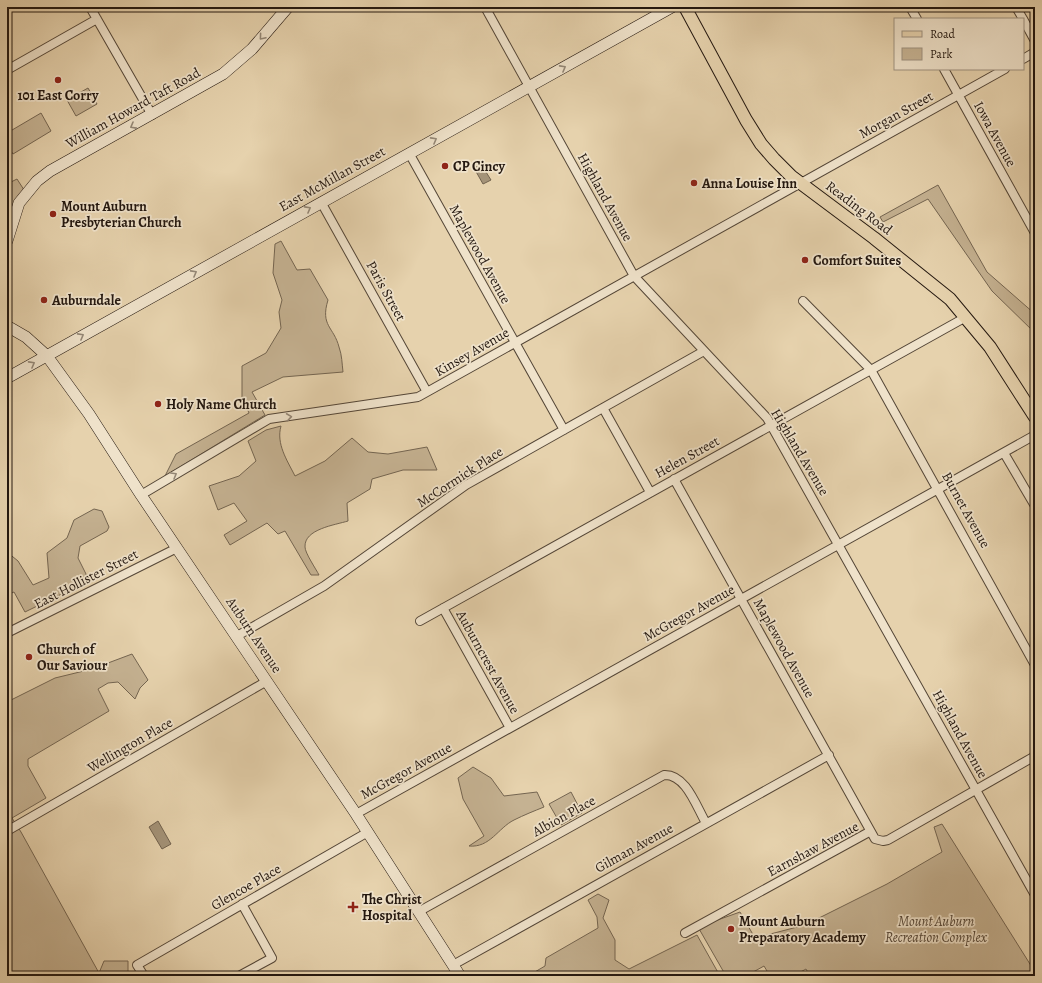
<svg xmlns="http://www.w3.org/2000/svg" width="1042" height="983" font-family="Alegreya,serif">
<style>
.green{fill:#c5b292;stroke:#746551}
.water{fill:#a49378;stroke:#71624e}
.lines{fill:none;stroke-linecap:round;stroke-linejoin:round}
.street-casing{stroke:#544637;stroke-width:10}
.secondary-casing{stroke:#241810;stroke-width:12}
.primary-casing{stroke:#241810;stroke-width:14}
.street{stroke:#efe2ca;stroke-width:8}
.secondary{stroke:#efe2ca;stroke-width:11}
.primary{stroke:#e6d2ad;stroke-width:12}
.oneway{stroke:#948776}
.poi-dot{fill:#8f2418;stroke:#efe2ca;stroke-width:1.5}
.labels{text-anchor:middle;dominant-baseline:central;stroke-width:3.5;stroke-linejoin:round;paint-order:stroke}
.poi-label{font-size:14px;font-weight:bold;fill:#241810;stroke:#efe2ca;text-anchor:start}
.street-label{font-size:14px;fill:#241810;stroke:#efe2ca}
.park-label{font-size:14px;font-style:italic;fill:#544637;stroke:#efe2ca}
</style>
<rect width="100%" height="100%" fill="#e6d2ad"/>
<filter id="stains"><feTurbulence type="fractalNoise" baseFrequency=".005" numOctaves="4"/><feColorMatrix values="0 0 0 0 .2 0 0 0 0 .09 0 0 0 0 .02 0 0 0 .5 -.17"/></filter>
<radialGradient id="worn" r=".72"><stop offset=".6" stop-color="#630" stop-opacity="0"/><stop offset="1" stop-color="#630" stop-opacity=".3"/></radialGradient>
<!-- green -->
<path class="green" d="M88 88 97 104 76 116 67 100Z
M41 113 51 131 13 154 7 144V133Z
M17 179 26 193 7 241V184Z
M938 185 987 272 1035 314V333L992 291 928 199 883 222 880 217Z
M281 241 297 270 310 269 328 300C320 326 334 327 339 347 342 355 342 364 343 372L283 377 252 392 265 415 165 476 176 454 249 413 242 397V366L266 353 281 328 279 312 282 300 273 273 275 244Z
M281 426C276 444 287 460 295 476L325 461 352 438 368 452 388 454 427 447 437 470H403L372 479 370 489 347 503 348 521C335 525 304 529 305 547 305 553 316 569 319 575H311L285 531 278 534 267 523 230 545 224 535 247 521 234 503 218 510 209 486 239 476 256 461 248 441 266 430Z
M94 509 102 511 109 527 107 531 80 546 78 558 86 574 84 583 25 612 14 592 7 595V552L18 561 33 585 49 578 47 553 67 538 74 520Z
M132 654 148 680 140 688 135 699 118 682 108 683 98 689 109 711 28 759V766L46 798 12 818 21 832 99 973 104 961H128V976H7V702L55 678 92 669Z
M473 767 491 778 504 796 537 792 544 807C534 811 524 815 514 820 498 828 490 848 469 846L484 836 463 799 458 778Z
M571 792 582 813 561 825 549 804Z
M942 824 1035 972V976H810L806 969 793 976H770L764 966 746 976H726L698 927 740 912 755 938 805 925 887 884 942 852 934 827Z
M598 894 609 900 603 918 615 940V960L629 969 697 935 720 976H528L545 966 546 958 598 928 597 917 588 900Z"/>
<!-- water -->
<path class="water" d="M481 164 491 180 483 184 474 168Z
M158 821 171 844 162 849 149 827Z"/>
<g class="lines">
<defs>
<path id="street" d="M90 7 152 115
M485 7 634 276 767 418 1035 895
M910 7 917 19
M1016 7 1023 19
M1023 19 1035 41
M1023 59 1035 52
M944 69 1035 233
M7 70 97 19
M409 153 564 430
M321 202 427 392
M803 301 871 370 1035 665
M603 408 650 492
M1004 453 1035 506
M674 479 875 839 883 841 888 840 1035 756
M141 495 269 419 418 397 1005 69
M443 608 510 728
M420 621 966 317
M7 633 177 548
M237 636 324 586 466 485 704 351
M356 814 1035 435
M7 831 267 681
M418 912 664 775C686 774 696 806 706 823
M685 933 869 832
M453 965 829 755
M144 976 137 965 368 832
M239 976 272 958 242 904"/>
<path id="secondary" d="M7 241 19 203 37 181 50 171 223 74 252 49 288 7
M7 326 26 337 47 356 89 414 141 495 356 814 460 976
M7 378 672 7"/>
<path id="primary" d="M685 7 746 120 761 144 774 159 791 176 874 238 950 299 990 347 1035 417"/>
</defs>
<!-- street casing -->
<use href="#street" class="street-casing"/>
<!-- secondary casing -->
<use href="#secondary" class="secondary-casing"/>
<!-- primary casing -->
<use href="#primary" class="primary-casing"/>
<!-- street -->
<use href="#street" class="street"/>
<!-- secondary -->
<use href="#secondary" class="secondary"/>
<!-- primary -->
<use href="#primary" class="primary"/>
</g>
<!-- one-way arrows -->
<defs><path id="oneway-chevron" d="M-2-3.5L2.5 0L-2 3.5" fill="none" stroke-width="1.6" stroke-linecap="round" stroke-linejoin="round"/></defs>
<g class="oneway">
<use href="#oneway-chevron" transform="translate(262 37) rotate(130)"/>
<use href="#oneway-chevron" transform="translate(563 68) rotate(-29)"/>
<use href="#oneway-chevron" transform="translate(133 126) rotate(151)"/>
<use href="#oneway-chevron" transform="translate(434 140) rotate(-29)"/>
<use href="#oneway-chevron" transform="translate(308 209) rotate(-29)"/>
<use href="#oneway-chevron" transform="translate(194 273) rotate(-29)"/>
<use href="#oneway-chevron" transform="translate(81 336) rotate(-29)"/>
<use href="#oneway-chevron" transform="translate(32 364) rotate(-29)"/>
<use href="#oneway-chevron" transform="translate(289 417) rotate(-8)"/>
<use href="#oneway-chevron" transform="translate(174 475) rotate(-30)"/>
</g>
<!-- markers -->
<g class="poi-dot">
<circle cx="58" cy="80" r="4"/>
<circle cx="445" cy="166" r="4"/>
<circle cx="694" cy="183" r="4"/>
<circle cx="53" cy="214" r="4"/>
<circle cx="805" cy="260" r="4"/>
<circle cx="44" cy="300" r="4"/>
<circle cx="158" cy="404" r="4"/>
<circle cx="29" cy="657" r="4"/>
<path d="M351 901h4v4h4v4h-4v4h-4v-4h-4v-4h4z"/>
<circle cx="731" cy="929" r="4"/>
</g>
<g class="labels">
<!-- poi labels -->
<g class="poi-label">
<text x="58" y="95" text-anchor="middle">101 East Corry</text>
<text x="453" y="166">CP Cincy</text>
<text x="702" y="183">Anna Louise Inn</text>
<text x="61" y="206">Mount Auburn<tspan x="61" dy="16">Presbyterian Church</tspan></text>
<text x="813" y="260">Comfort Suites</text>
<text x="52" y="300">Auburndale</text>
<text x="166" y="404">Holy Name Church</text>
<text x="37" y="649">Church of<tspan x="37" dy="16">Our Saviour</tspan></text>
<text x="362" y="899">The Christ<tspan x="362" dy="16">Hospital</tspan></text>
<text x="739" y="921">Mount Auburn<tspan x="739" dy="16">Preparatory Academy</tspan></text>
</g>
<!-- street labels -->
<g class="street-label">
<text transform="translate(133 108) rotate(-29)">William Howard Taft Road</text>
<text transform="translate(896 115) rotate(-29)">Morgan Street</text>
<text transform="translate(995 134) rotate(61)">Iowa Avenue</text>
<text transform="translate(332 179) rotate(-29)">East McMillan Street</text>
<text transform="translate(605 197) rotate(61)">Highland Avenue</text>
<text transform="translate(859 208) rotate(37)">Reading Road</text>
<text transform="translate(480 254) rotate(61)">Maplewood Avenue</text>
<text transform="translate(386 291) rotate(61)">Paris Street</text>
<text transform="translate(472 352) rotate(-30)">Kinsey Avenue</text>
<text transform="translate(800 452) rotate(59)">Highland Avenue</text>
<text transform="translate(687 457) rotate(-29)">Helen Street</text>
<text transform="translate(460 477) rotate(-33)">McCormick Place</text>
<text transform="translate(966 510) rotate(61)">Burnet Avenue</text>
<text transform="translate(86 579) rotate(-27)">East Hollister Street</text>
<text transform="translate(689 613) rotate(-29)">McGregor Avenue</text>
<text transform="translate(254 635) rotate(56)">Auburn Avenue</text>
<text transform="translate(784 648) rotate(61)">Maplewood Avenue</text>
<text transform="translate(488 662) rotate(61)">Auburncrest Avenue</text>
<text transform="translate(960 734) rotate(61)">Highland Avenue</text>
<text transform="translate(130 745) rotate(-30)">Wellington Place</text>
<text transform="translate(406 771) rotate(-29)">McGregor Avenue</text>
<text transform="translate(564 816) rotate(-29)">Albion Place</text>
<text transform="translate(634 848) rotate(-29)">Gilman Avenue</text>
<text transform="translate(813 849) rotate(-28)">Earnshaw Avenue</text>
<text transform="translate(246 887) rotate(-30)">Glencoe Place</text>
</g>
<!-- park labels -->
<g class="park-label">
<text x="936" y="921">Mount Auburn<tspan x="936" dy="16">Recreation Complex</tspan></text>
</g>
</g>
<!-- margin -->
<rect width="1042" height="983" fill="none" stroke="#e6d2ad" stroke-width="24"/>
<rect x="8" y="8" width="1026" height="967" fill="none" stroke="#241810" stroke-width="2"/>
<rect x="12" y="12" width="1018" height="959" fill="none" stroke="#241810"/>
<!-- legend -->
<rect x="894" y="18" width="130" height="52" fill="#efe2ca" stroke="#9e9180"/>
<rect x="902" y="31" width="20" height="6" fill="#e6d2ad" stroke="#9e9180"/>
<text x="930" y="38" font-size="12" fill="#241810">Road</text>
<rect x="902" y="48" width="20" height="12" fill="#c5b292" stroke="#9e9180"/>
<text x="930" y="58" font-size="12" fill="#241810">Park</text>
<rect width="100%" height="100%" filter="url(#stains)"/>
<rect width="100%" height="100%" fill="url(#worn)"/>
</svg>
